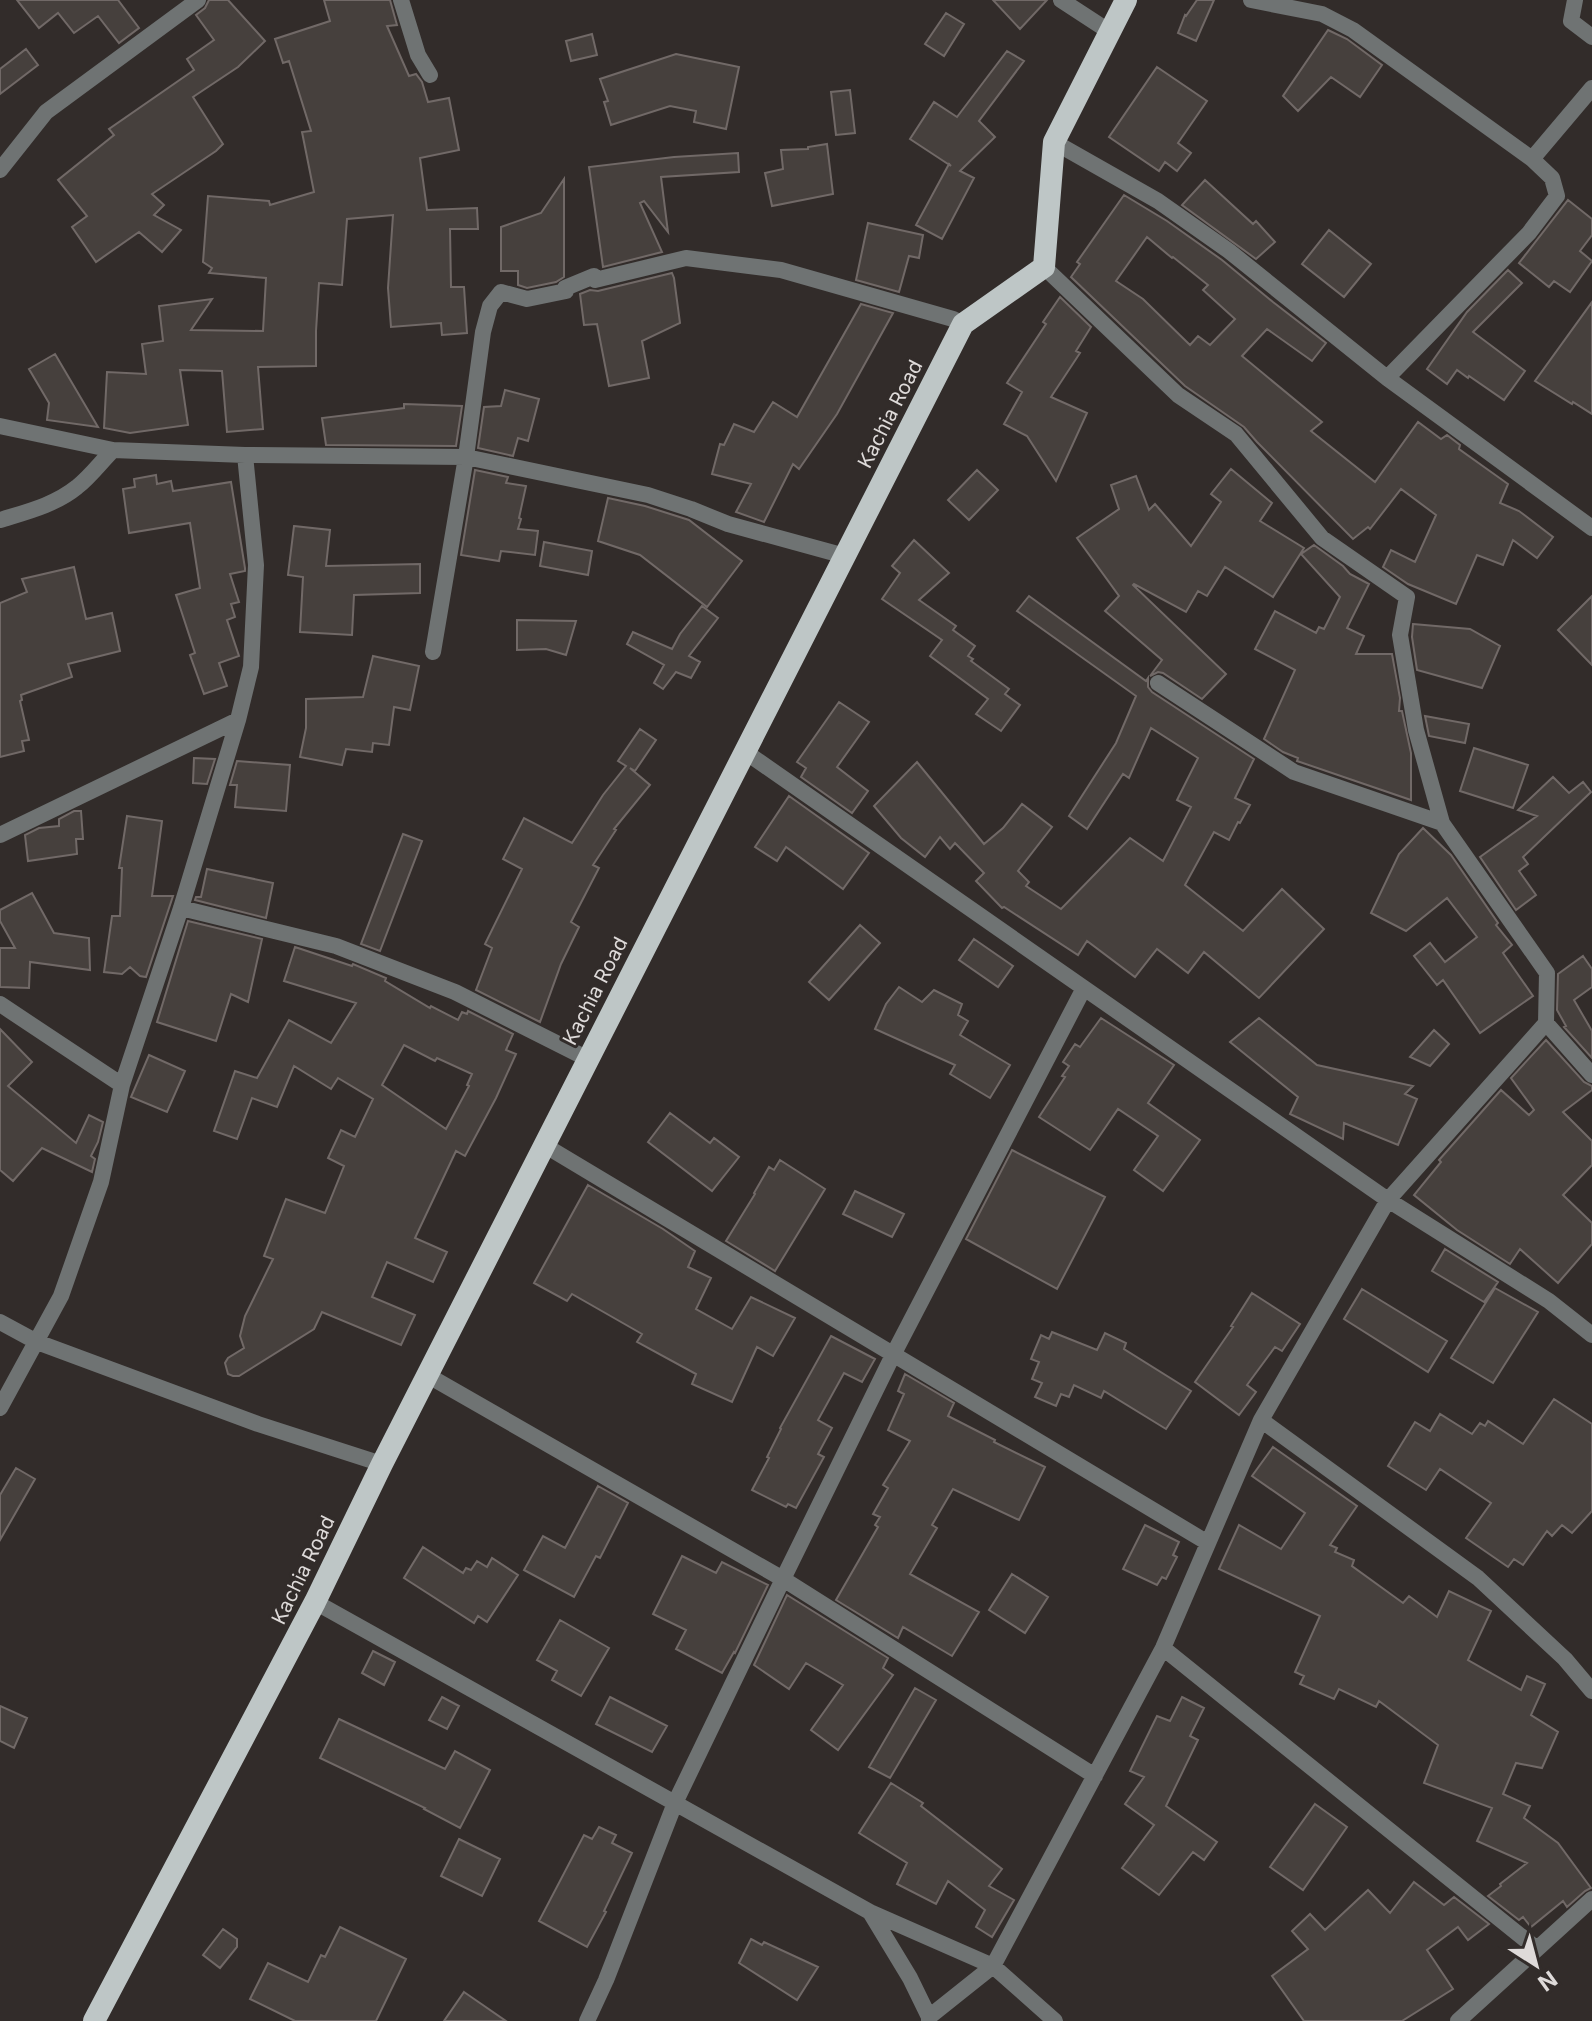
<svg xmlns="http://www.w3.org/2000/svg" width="1592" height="2021" font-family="Inter,sans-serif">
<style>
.building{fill:#46403d;stroke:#716967;stroke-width:2;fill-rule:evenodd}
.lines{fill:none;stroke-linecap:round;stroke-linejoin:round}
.minor{stroke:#6f7373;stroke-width:16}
.trunk{stroke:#bec6c6;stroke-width:22}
.labels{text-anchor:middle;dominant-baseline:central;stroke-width:6;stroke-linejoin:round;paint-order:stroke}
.street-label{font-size:20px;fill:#dedad9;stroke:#322c2a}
</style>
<rect width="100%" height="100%" fill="#322c2a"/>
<!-- building -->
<path class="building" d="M17 0H118L139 28 119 43 98 16 74 33 58 13 39 28Z
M209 0H228L265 41 238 67 193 97 223 144 216 151 152 194 164 205 154 215 181 230 162 252 139 232 96 262 72 227 87 216 58 180 114 135 109 129 194 70 187 59 214 40 196 15 205 8Z
M324 0H390L397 25 387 26 409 76 416 74 422 82 428 102 449 98 459 150 420 158 427 210 477 208 478 229H450L451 287H464L467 333 442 335 441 323 391 327 388 288 393 215 347 219 342 285 319 283 316 331V366L258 367 263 429 227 432 222 371 180 370 188 425 130 433 104 428 107 372 146 374 142 344 163 341 159 306 212 299 191 330 263 331 266 278 209 273 212 268 203 262 208 196 269 201 270 205 314 192 302 132 311 131 289 61 283 63 275 39 330 21Z
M993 0H1047L1020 29Z
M1197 0H1214L1196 41 1178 33 1185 15 1186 16Z
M946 13 964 24 944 56 925 44Z
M1328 30 1347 39 1382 65 1360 97 1331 77 1298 111 1283 96Z
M592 34 597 55 571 61 566 41Z
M26 49 38 65 0 94V69Z
M1007 51 1024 61 979 121 995 137 960 171 974 178 942 239 916 225 949 164 951 166 910 139 934 102 957 117Z
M676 54 739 67 726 129 694 122 696 111 670 106 611 125 604 102 608 101 600 79Z
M1157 67 1207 101 1178 143 1191 153 1177 171 1165 162 1159 171 1109 137Z
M850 90 855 133 836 135 831 92Z
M827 144 833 194 772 206 765 173 783 169 781 150 808 149V147Z
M738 153 739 172 661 177 668 232 644 201 640 203 662 252 603 267 589 167 674 157Z
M564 179V277L556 282 527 288 518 285V271H501V227L541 213Z
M1205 180 1253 224 1256 221 1275 242 1256 259 1182 205Z
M1124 195 1167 221 1222 260 1273 302 1326 343 1312 361 1267 329 1242 356 1322 422 1311 431 1375 482 1418 422 1441 439 1447 435 1460 445 1459 449 1508 484 1500 503 1519 511 1553 537 1537 558 1513 540 1503 565 1477 555 1456 604 1408 584 1383 567 1391 550 1415 562 1436 515 1401 489 1370 529 1368 527 1353 539 1257 442 1244 427 1185 386 1071 277 1080 264 1077 262ZM1147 237 1172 258 1173 257 1208 285 1203 290 1235 319 1210 345 1198 336 1190 345 1143 299 1116 281Z
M1568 200 1592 219V235L1580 251 1592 261 1570 292 1554 281 1549 287 1519 263Z
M868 223 923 235 919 258 909 256 899 292 856 280Z
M1329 230 1371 264 1344 297 1302 264Z
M1508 270 1522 283 1473 332 1525 371 1504 400 1469 376 1468 378 1457 370 1447 384 1427 369 1467 312Z
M672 273 674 278 680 323 642 341 649 378 609 386 597 324 584 325 580 294 590 290 598 291Z
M1060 297 1091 327 1076 351 1080 353 1051 397 1087 413 1056 481 1027 436 1004 424 1022 392 1007 383 1046 324 1043 322Z
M1592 302V414L1573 402 1572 404 1535 381Z
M861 304 893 313 837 414 799 469 793 464 764 522 736 512 751 484 712 474 720 444 724 445 734 424 754 432 773 402 797 417Z
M55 354 98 427 47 420 49 403 29 369Z
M505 390 539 399 528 441 518 438 513 456 478 448 484 407 501 406Z
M404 404 462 406 456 446 326 445 322 418 404 408Z
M1231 469 1272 503 1260 521 1304 548 1273 597 1225 567 1207 596 1198 591 1186 612 1134 584 1133 585 1226 674 1202 699 1163 673 1158 672 1150 676 1162 660 1105 611 1119 596 1077 538 1119 509 1111 485 1136 476 1149 510 1155 504 1191 546 1221 502 1211 494Z
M475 470 508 477 506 483 526 486 519 518 521 519 518 529 538 531 535 555 501 551 499 561 461 555Z
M977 470 998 490 969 520 948 500Z
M156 475 157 484 171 481 173 491 231 482 245 568V571L230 574 239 602 231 604 235 617 227 620 239 656 219 663 227 686 204 694 190 655 195 653 176 595 200 588 190 523 129 533 123 489 135 487 134 479Z
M608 498 645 506 689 520 742 561 707 607 640 555 598 541Z
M294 526 330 530 326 566 420 564V593L354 595 352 635 300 632 303 577 288 575Z
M914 540 949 573 919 600 956 626 953 630 975 646 968 656 973 659 971 661 1009 689 1005 694 1020 705 1001 731 976 714 988 699 930 656 942 640 882 599 900 573 892 566Z
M544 542 592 551 588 575 540 566Z
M1314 545 1343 566 1350 574 1369 584 1347 628 1364 636 1356 654H1392L1400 698 1399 711H1402L1411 753V800L1297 761 1298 758 1283 752 1264 739 1295 670 1255 649 1275 611 1316 633 1319 627 1324 629 1340 597 1301 554Z
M74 567 86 619 112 613 120 651 68 664 72 677 21 695 22 700 20 701 29 740 22 741 24 751 0 757V603L27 592 22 579Z
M1029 596 1146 681 1148 678V687L1152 692 1254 759 1235 798 1250 805 1240 823 1238 822 1229 840 1214 832 1185 885 1243 931 1282 889 1324 929 1259 998 1204 952 1188 973 1157 949 1135 977 1087 941 1078 955 1004 907 1002 908 976 881 984 873 955 843 950 849 940 837 925 857 901 838 874 806 917 762 984 844 1003 828 1022 804 1052 827 1018 871 1029 882 1026 886 1061 909 1130 838 1163 861 1191 807 1177 800 1198 758 1151 728 1129 778 1123 774 1087 829 1069 816 1116 743 1136 696 1017 611Z
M1592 596V665L1558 630Z
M702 606 718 618 689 656 700 662 691 678 676 672 663 689 654 683 664 665 627 644 633 632 672 649 680 634Z
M517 620 576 621 566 655 546 649 517 650Z
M1413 624 1470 629 1500 646 1482 688 1417 670 1412 637Z
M373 656 419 666 410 710 394 707 389 745 373 743 372 752 346 749 342 765 300 757 306 728V699L363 697Z
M839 702 869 722 837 767 868 791 852 813 801 777 806 768 797 762Z
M1425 716 1469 724 1465 743 1429 736Z
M640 729 656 740 635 771 630 768 650 785 614 829 616 830 593 865 599 868 571 922 579 927 561 964 540 1022 476 990 492 948 485 944 522 869 503 859 524 818 572 843 603 795 626 766 618 761Z
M1474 748 1528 765 1513 808 1460 791Z
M194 758 215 759 207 784 193 783Z
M237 761 290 765 286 811 235 807 237 785H230Z
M1553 777 1569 793 1583 782 1591 792 1523 857 1528 864 1519 871 1536 895 1516 910 1480 857 1537 816 1518 810Z
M789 796 869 853 843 889 786 847 777 861 755 847Z
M74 811H81L83 839H76L77 854 28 861 25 835 39 828 59 826V819Z
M127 816 162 821 152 896H173L146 977 140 976 130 967 122 974 104 972 112 916H120L122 868H119Z
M1423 828 1451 855 1498 923 1496 925 1512 945 1503 953 1533 996 1480 1033 1443 980 1437 985 1414 956 1430 943 1445 962 1477 937 1447 898 1406 931 1371 913 1399 854Z
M403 834 422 841 380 951 361 944Z
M207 869 273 883 266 918 195 900 196 897H201Z
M32 893 54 933 89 938 90 970 30 962 29 988 0 987V948H15L0 921V910Z
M188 921 262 939 248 1002 231 994 216 1041 157 1022Z
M860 925 880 943 829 1000 809 982Z
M974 939 1013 966 998 987 959 960Z
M295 947 352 966 353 964 386 978 385 981 430 1008 431 1006 458 1020 462 1012 467 1014 468 1011 513 1034 506 1050 516 1054 496 1098 465 1156 456 1151 415 1238 447 1252 433 1282 387 1262 372 1297 415 1315 401 1345 322 1312 314 1329 239 1376H233L228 1374 225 1363 228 1358 244 1348 240 1336 245 1316 273 1259 264 1256 286 1199 325 1213 344 1166 328 1158 341 1130 355 1137 373 1099 338 1078 331 1089 294 1066 277 1107 252 1098 237 1139 214 1131 235 1071 257 1078 289 1020 331 1043 356 1003 284 981ZM404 1045 435 1061 437 1058 472 1074 467 1085 469 1086 446 1129 382 1085Z
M1583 956 1592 969V987L1574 1000 1592 1031V1058L1564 1027 1566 1026 1557 1010 1558 974Z
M899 987 922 1002 934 990 962 1004 958 1015 968 1021 960 1035 1010 1065 990 1098 950 1074 955 1065 875 1029 886 1004Z
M1101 1018 1174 1065 1148 1103 1200 1140 1163 1191 1134 1170 1158 1136 1118 1109 1090 1150 1039 1117 1065 1077 1062 1076 1069 1066 1063 1062 1075 1044 1080 1047Z
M1259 1018 1317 1065 1413 1086 1405 1094 1417 1099 1398 1145 1344 1123 1343 1139 1290 1114 1298 1097 1230 1042Z
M0 1029 32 1062 8 1086 76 1143 89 1115 103 1122 98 1142 91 1156 95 1159 92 1172 42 1148 13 1181 0 1170Z
M1434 1030 1449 1044 1430 1066 1410 1057Z
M1546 1040 1584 1082 1592 1086V1090L1563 1112 1592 1141V1165L1563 1195 1592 1223V1244L1558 1283 1520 1249 1510 1264 1457 1230 1414 1195 1441 1162 1439 1160 1501 1090 1529 1115 1534 1110 1511 1078Z
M149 1055 185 1071 167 1112 131 1097Z
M670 1113 710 1143 714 1138 739 1157 712 1191 648 1142Z
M1012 1150 1105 1197 1057 1289 966 1239Z
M780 1160 825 1189 775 1271 726 1241 755 1194 754 1193 769 1167 774 1170Z
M588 1185 663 1229 695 1251 688 1267 711 1278 696 1309 732 1329 751 1297 795 1318 773 1356 757 1347 732 1402 692 1384 696 1374 637 1342 642 1334 572 1294 567 1301 534 1283Z
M855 1191 904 1214 892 1237 843 1214Z
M1445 1249 1498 1282 1484 1302 1432 1271Z
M1495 1288 1538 1312 1493 1383 1451 1358Z
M1362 1289 1447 1341 1428 1372 1344 1319Z
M1252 1293 1300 1324 1282 1351 1275 1347 1247 1385 1256 1392 1239 1415 1195 1382 1233 1327 1231 1326Z
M1052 1332 1097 1350 1105 1333 1126 1343 1124 1349 1191 1391 1166 1429 1104 1391 1101 1398 1074 1385 1069 1397 1061 1394 1056 1406 1035 1397 1042 1383 1032 1379 1039 1362 1031 1359 1041 1335 1049 1339Z
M831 1336 875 1359 862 1382 844 1373 818 1420 832 1428 818 1454 824 1457 796 1508 788 1504 786 1507 752 1490 769 1458 767 1457 781 1429 780 1428Z
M905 1374 954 1403 948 1416 995 1440 994 1442 1045 1467 1019 1520 953 1489 932 1525 937 1528 910 1574 979 1612 952 1656 903 1627 898 1638 836 1600 878 1527 875 1525 880 1517 873 1514 888 1488 883 1485 910 1441 888 1430 904 1394 898 1391Z
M1554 1399 1592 1424V1511L1572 1533 1562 1525 1552 1536 1547 1531 1523 1565 1514 1559 1508 1567 1466 1538 1491 1503 1440 1469 1426 1490 1388 1466 1415 1422 1430 1431 1440 1414 1472 1434 1480 1423 1485 1426 1488 1421 1523 1444Z
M1273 1447 1357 1506 1330 1545 1337 1548 1335 1552 1354 1560 1352 1566 1403 1603 1409 1596 1437 1617 1449 1591 1491 1611 1468 1660 1521 1690 1527 1676 1545 1684 1531 1715 1558 1732 1542 1768 1516 1763 1503 1794 1530 1806 1524 1818 1558 1843 1591 1888 1585 1891 1567 1907 1563 1901 1531 1927 1523 1917 1519 1920 1488 1896 1501 1886 1500 1884 1527 1863 1477 1841 1492 1808 1424 1783 1438 1745 1379 1701 1376 1707 1339 1689 1334 1699 1300 1684 1304 1676 1295 1672 1320 1616 1219 1569 1239 1525 1281 1549 1305 1513 1252 1476Z
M16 1468 35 1479 0 1540V1495Z
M598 1486 628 1503 600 1558 596 1556 574 1597 524 1570 543 1536 565 1548Z
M1145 1525 1179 1542 1173 1555 1177 1557 1166 1579 1162 1577 1157 1585 1123 1569Z
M423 1547 463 1573 466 1568 471 1570 477 1561 487 1567 492 1558 518 1575 487 1622 478 1616 474 1623 404 1578Z
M682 1556 716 1573 722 1562 768 1585 735 1653 734 1652 722 1673 676 1649 686 1630 653 1614Z
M1012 1574 1048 1597 1025 1633 989 1610Z
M787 1595 888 1658 883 1668 893 1675 838 1750 811 1730 843 1685 806 1663 789 1689 754 1665Z
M560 1620 609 1648 581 1696 552 1680 557 1671 537 1660Z
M373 1651 395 1662 384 1685 362 1673Z
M915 1688 936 1700 890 1778 869 1767Z
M442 1697 459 1706 447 1729 429 1720Z
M610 1697 667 1726 652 1752 596 1724Z
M1182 1697 1204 1708 1190 1736 1198 1740 1166 1806 1217 1842 1204 1860 1193 1852 1159 1895 1122 1868 1154 1825 1125 1804 1144 1777 1130 1771 1157 1716 1170 1721Z
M0 1706 27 1718 14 1748 0 1741Z
M339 1719 445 1769 455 1751 490 1770 460 1828 424 1809 425 1808 320 1758Z
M891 1783 923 1803 921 1806 1002 1869 989 1886 1014 1900 992 1937 976 1927 985 1910 948 1881 936 1904 897 1884 907 1863 859 1833Z
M1315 1804 1347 1827 1303 1890 1270 1867Z
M599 1827 616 1835 612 1843 632 1853 604 1911 606 1912 587 1947 539 1921 584 1835 592 1839Z
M459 1839 500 1859 482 1896 441 1876Z
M1414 1882 1444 1905 1454 1897 1489 1924 1468 1940 1458 1927 1427 1950 1453 1989 1402 2021H1304L1272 1976 1308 1949 1292 1931 1310 1914 1325 1930 1368 1890 1390 1913Z
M340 1927 406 1959 376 2021H295L250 1999 268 1963 308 1982 321 1955 325 1957Z
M223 1929 237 1939V1947L220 1968 203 1955Z
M751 1939 762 1945 764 1942 818 1967 797 2000 739 1963Z
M464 1992 506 2021H444Z"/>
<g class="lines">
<!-- minor -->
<path class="minor" d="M401 0 418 55 430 75
M1061 0 1110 32
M1251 0 1322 14 1353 30 1532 159 1552 178 1557 196 1529 233 1387 378
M1575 0 1571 21 1592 37
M1054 142 1158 201 1229 251 1387 378 1592 528
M1532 159 1592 88
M0 170 46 112 198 0
M1044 267 1178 395 1236 434 1322 538 1407 597 1400 635 1416 730 1442 823 1547 973 1546 1023 1592 1075
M0 426 113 450 245 455 466 457 648 495 691 509 728 524 845 556
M0 520C26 512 55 505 77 487 90 477 101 462 113 450
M433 652 466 457 483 332 490 306 501 292 527 299 566 291 565 288 594 276 595 280 686 258 781 270 953 319 963 324
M1158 683 1294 772 1442 823
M744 751 1388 1200 1549 1301 1592 1335
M0 835 238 720
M181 908 336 946 455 992 588 1059
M0 1004 122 1085
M544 1145 1208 1543
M0 1322 37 1342 258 1424 382 1464
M427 1375 783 1579 1095 1776
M0 1408 61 1296 101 1182 122 1085 181 908 238 720 251 667 256 565 245 455
M1261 1420 1478 1578 1565 1659 1592 1691
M315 1602 870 1912 910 1978 929 2017V2021
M1163 1648 1537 1949
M870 1912 993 1966 1055 2021
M929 2017 993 1966 1163 1648 1261 1420 1388 1200 1546 1023
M587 2021 606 1980 675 1803 783 1579 893 1355 1084 988
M1458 2021 1592 1899"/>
<!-- trunk -->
<path class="trunk" d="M94 2021 315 1602 382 1464 963 324 1044 267 1054 142 1126 0"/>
</g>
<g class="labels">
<!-- street labels -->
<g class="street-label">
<text transform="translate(890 414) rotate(-63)">Kachia Road</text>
<text transform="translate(595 991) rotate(-63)">Kachia Road</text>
<text transform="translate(303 1570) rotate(-64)">Kachia Road</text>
</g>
</g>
<!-- north arrow -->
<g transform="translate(1536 1965) rotate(144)" stroke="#322c2a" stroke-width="6" paint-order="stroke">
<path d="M0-6L14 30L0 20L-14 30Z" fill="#dedad9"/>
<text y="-12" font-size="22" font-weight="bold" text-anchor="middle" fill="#dedad9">N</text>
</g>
</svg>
